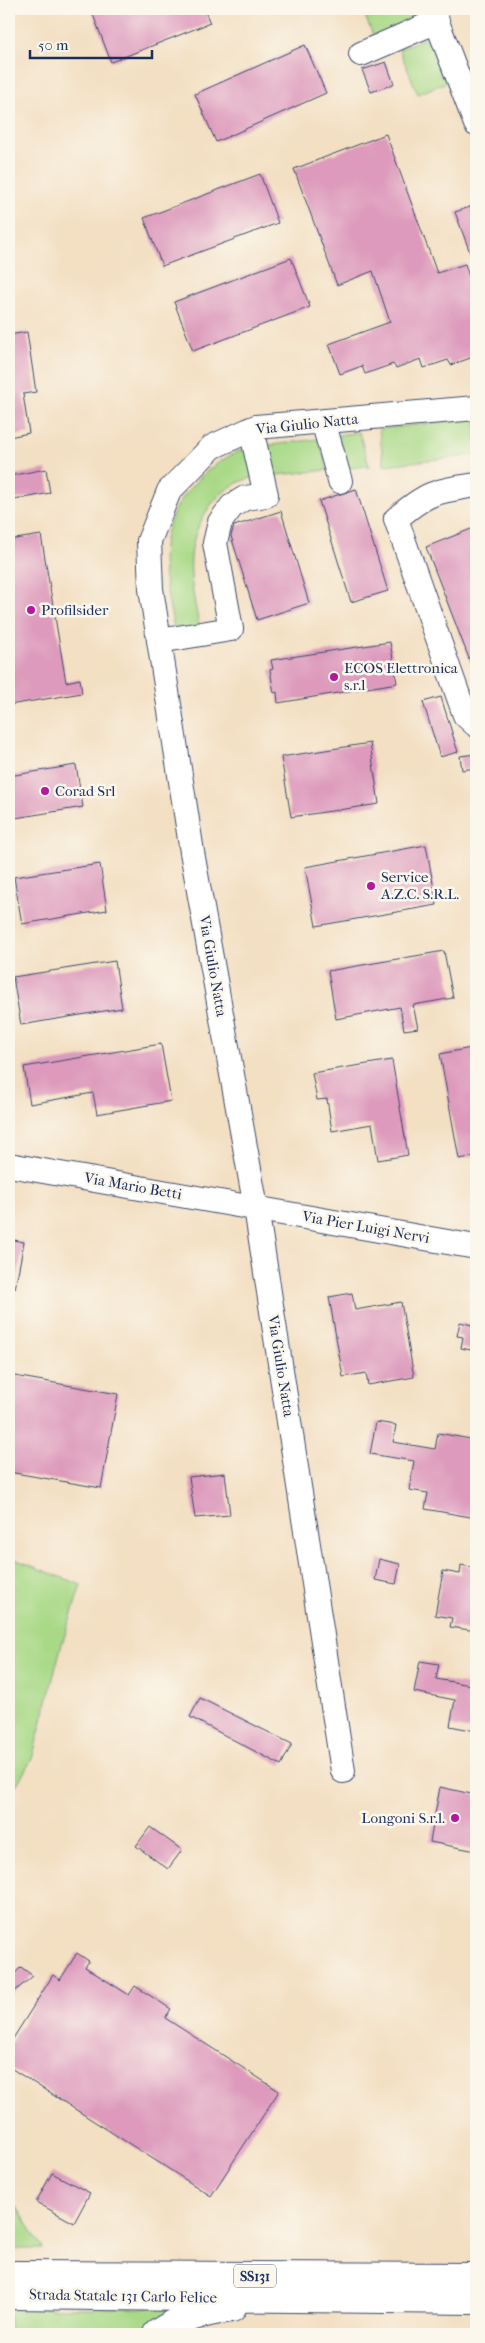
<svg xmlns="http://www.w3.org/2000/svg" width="485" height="2343" font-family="'IM FELL French Canon',serif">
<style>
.green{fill:#a9d987;stroke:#628472}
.building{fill:#dd9abc}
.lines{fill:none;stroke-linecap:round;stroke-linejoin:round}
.minor-casing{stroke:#3b496d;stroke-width:26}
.highway-casing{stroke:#3b496d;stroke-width:30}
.minor{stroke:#fff;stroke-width:24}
.highway{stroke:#fff;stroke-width:28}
.poi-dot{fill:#b5179e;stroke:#fbf7ec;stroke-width:2}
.labels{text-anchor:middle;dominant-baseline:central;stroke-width:5;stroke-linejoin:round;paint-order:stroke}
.shield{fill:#fbf7ec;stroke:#5e6b89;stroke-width:1}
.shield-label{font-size:14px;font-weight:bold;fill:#1b2f5e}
.street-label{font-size:15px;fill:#1b2f5e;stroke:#fbf7ec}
.poi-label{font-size:15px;fill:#1b2f5e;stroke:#fbf7ec;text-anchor:start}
</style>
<rect width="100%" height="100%" fill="#fbf7ec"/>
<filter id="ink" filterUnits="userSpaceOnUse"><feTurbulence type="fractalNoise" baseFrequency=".02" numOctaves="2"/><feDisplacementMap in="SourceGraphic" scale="10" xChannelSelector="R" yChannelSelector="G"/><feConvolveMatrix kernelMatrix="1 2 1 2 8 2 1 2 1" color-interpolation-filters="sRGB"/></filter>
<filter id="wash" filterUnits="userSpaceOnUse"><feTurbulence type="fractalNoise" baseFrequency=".0096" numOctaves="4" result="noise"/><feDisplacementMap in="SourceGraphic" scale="20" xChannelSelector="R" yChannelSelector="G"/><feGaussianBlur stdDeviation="1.12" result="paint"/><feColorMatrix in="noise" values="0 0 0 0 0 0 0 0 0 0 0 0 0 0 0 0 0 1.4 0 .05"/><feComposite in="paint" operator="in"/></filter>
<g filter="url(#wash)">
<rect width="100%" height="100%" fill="#f3dfc2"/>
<!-- green -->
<path class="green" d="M362 9H420L423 17 374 37Z
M428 37 447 82 418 94 399 49Z
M476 418V455L384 465 379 429Z
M359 432 369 466 348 468 338 435Z
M319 439 328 470 266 476 263 446Z
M248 447 257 477C219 482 193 521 191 558 189 581 196 607 200 630L175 633C171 613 166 592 164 572 157 514 197 468 248 447Z
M9 1557 81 1585 61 1647 32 1759 9 1797Z
M9 2194 43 2249H9Z
M9 2308H188L154 2325 142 2334H9Z"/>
<g id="blocks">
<!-- building -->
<path class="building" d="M91 9H204L210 23 111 62Z
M305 45 326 93 216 142 195 94Z
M386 62 394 84 371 92 362 70Z
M386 134 437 273 465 264 476 298V356L451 365 448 360 424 368 421 359 396 368 393 364 365 374 362 366 340 374 329 344 390 322 373 271 337 285 294 169Z
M260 174 278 223 162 266 144 218Z
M473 206 476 216 475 266 455 212Z
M291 258 310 307 193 351 174 302Z
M27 332 36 392 23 394 29 433 9 437V335Z
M46 469 50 493 9 501V476Z
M356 489 388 591 351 602 319 501Z
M281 511 309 603 257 620 231 536 234 526Z
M476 527V674H475L426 547Z
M41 535 66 682 80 679 82 693 9 705V540Z
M390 642 397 683 278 703 277 692 274 693 270 670 273 669 271 660Z
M441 697 458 752 440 757 423 702Z
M370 743 379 804 291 817 281 757Z
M476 754V768L462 770 460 756Z
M76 765 83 807 9 819V776Z
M426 845 437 905 316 926 305 867Z
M100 864 107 910 22 924 14 877Z
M444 951 453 998 413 1005 418 1028 404 1030 400 1007 336 1019 328 971Z
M115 961 122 1008 21 1025 13 977Z
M161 1044 171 1101 97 1114 93 1093 30 1104 24 1067Z
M476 1047V1156L459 1159 440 1054Z
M392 1060 408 1155 378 1160 372 1124 332 1131 327 1099 317 1100 312 1073Z
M9 1239 24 1242 15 1289H9Z
M352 1293 355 1310 401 1302 414 1377 368 1385 366 1373 343 1377 329 1297Z
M460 1322 476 1326V1351L461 1348 463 1337 457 1336Z
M9 1375 118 1394 101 1488 9 1472Z
M376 1422 396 1425 393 1442 435 1449 438 1433 476 1440V1518L425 1509 428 1493 409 1490 414 1461 370 1454Z
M225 1473 230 1515 195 1518 189 1477Z
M379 1559 400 1564 396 1584 375 1580Z
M461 1565 476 1568V1631L450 1627 452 1618 435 1615 443 1571 460 1574Z
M420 1661 439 1664 436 1679 476 1686V1731L450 1726 455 1700 414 1692Z
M200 1698 292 1744 281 1765 190 1717Z
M440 1787 476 1795V1851L430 1842Z
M150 1827 182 1850 168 1869 136 1846Z
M77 1953 89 1961 85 1967 129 1995 135 1986 171 2009 165 2018 279 2091 211 2196 9 2067V2045L53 1975 60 1980Z
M21 1967 33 1976 9 1996V1980Z
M52 2173 90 2193 74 2223 36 2202Z"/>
</g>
</g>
<g filter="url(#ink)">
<use href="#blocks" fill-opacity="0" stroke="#3b496d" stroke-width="1"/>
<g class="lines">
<defs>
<path id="minor" d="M432 9 476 124
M361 54 437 21
M323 421 340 481
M476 485C436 491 427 492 396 519L465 715 476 725
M159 641 231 629 215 543 220 522 232 506 245 498 266 495 251 429
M9 1165 476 1247
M343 1771 256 1208 192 852 151 589 149 541 169 491 212 447 256 427 476 408"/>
<path id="highway" d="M9 2275 476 2277
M9 2295 476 2300
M157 2334C178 2318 206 2312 232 2308"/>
</defs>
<!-- minor casing -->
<use href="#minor" class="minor-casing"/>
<!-- highway casing -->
<use href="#highway" class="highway-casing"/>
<!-- minor -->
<use href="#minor" class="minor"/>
<!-- highway -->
<use href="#highway" class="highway"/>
</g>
</g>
<!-- markers -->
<g class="poi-dot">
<circle cx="31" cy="610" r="5"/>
<circle cx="334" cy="677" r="5"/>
<circle cx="45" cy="791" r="5"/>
<circle cx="371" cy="886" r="5"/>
<circle cx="455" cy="1818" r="5"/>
</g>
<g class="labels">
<!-- shield labels -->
<rect class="shield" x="234" y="2264.5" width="42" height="23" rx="4"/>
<g class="shield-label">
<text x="255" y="2276">SS131</text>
</g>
<!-- street labels -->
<g class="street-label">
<text transform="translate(307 424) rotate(-6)">Via Giulio Natta</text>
<text transform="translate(213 966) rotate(80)">Via Giulio Natta</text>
<text transform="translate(133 1186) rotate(10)">Via Mario Betti</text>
<text transform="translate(366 1227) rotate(10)">Via Pier Luigi Nervi</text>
<text transform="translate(281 1366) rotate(81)">Via Giulio Natta</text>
<text transform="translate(123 2296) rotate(1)">Strada Statale 131 Carlo Felice</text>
</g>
<!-- poi labels -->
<g class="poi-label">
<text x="41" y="610">Profilsider</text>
<text x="344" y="668">ECOS Elettronica<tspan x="344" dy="17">s.r.l</tspan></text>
<text x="55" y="791">Corad Srl</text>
<text x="381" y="877">Service<tspan x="381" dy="17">A.Z.C. S.R.L.</tspan></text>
<text x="445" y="1818" text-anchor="end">Longoni S.r.l.</text>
</g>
</g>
<!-- margin -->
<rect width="485" height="2343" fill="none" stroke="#fbf7ec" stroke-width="30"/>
<!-- scale -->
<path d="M30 50v8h122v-8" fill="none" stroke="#1b2f5e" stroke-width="2.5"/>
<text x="38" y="50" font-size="15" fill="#1b2f5e" stroke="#fbf7ec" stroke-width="4" paint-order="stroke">50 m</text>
</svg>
